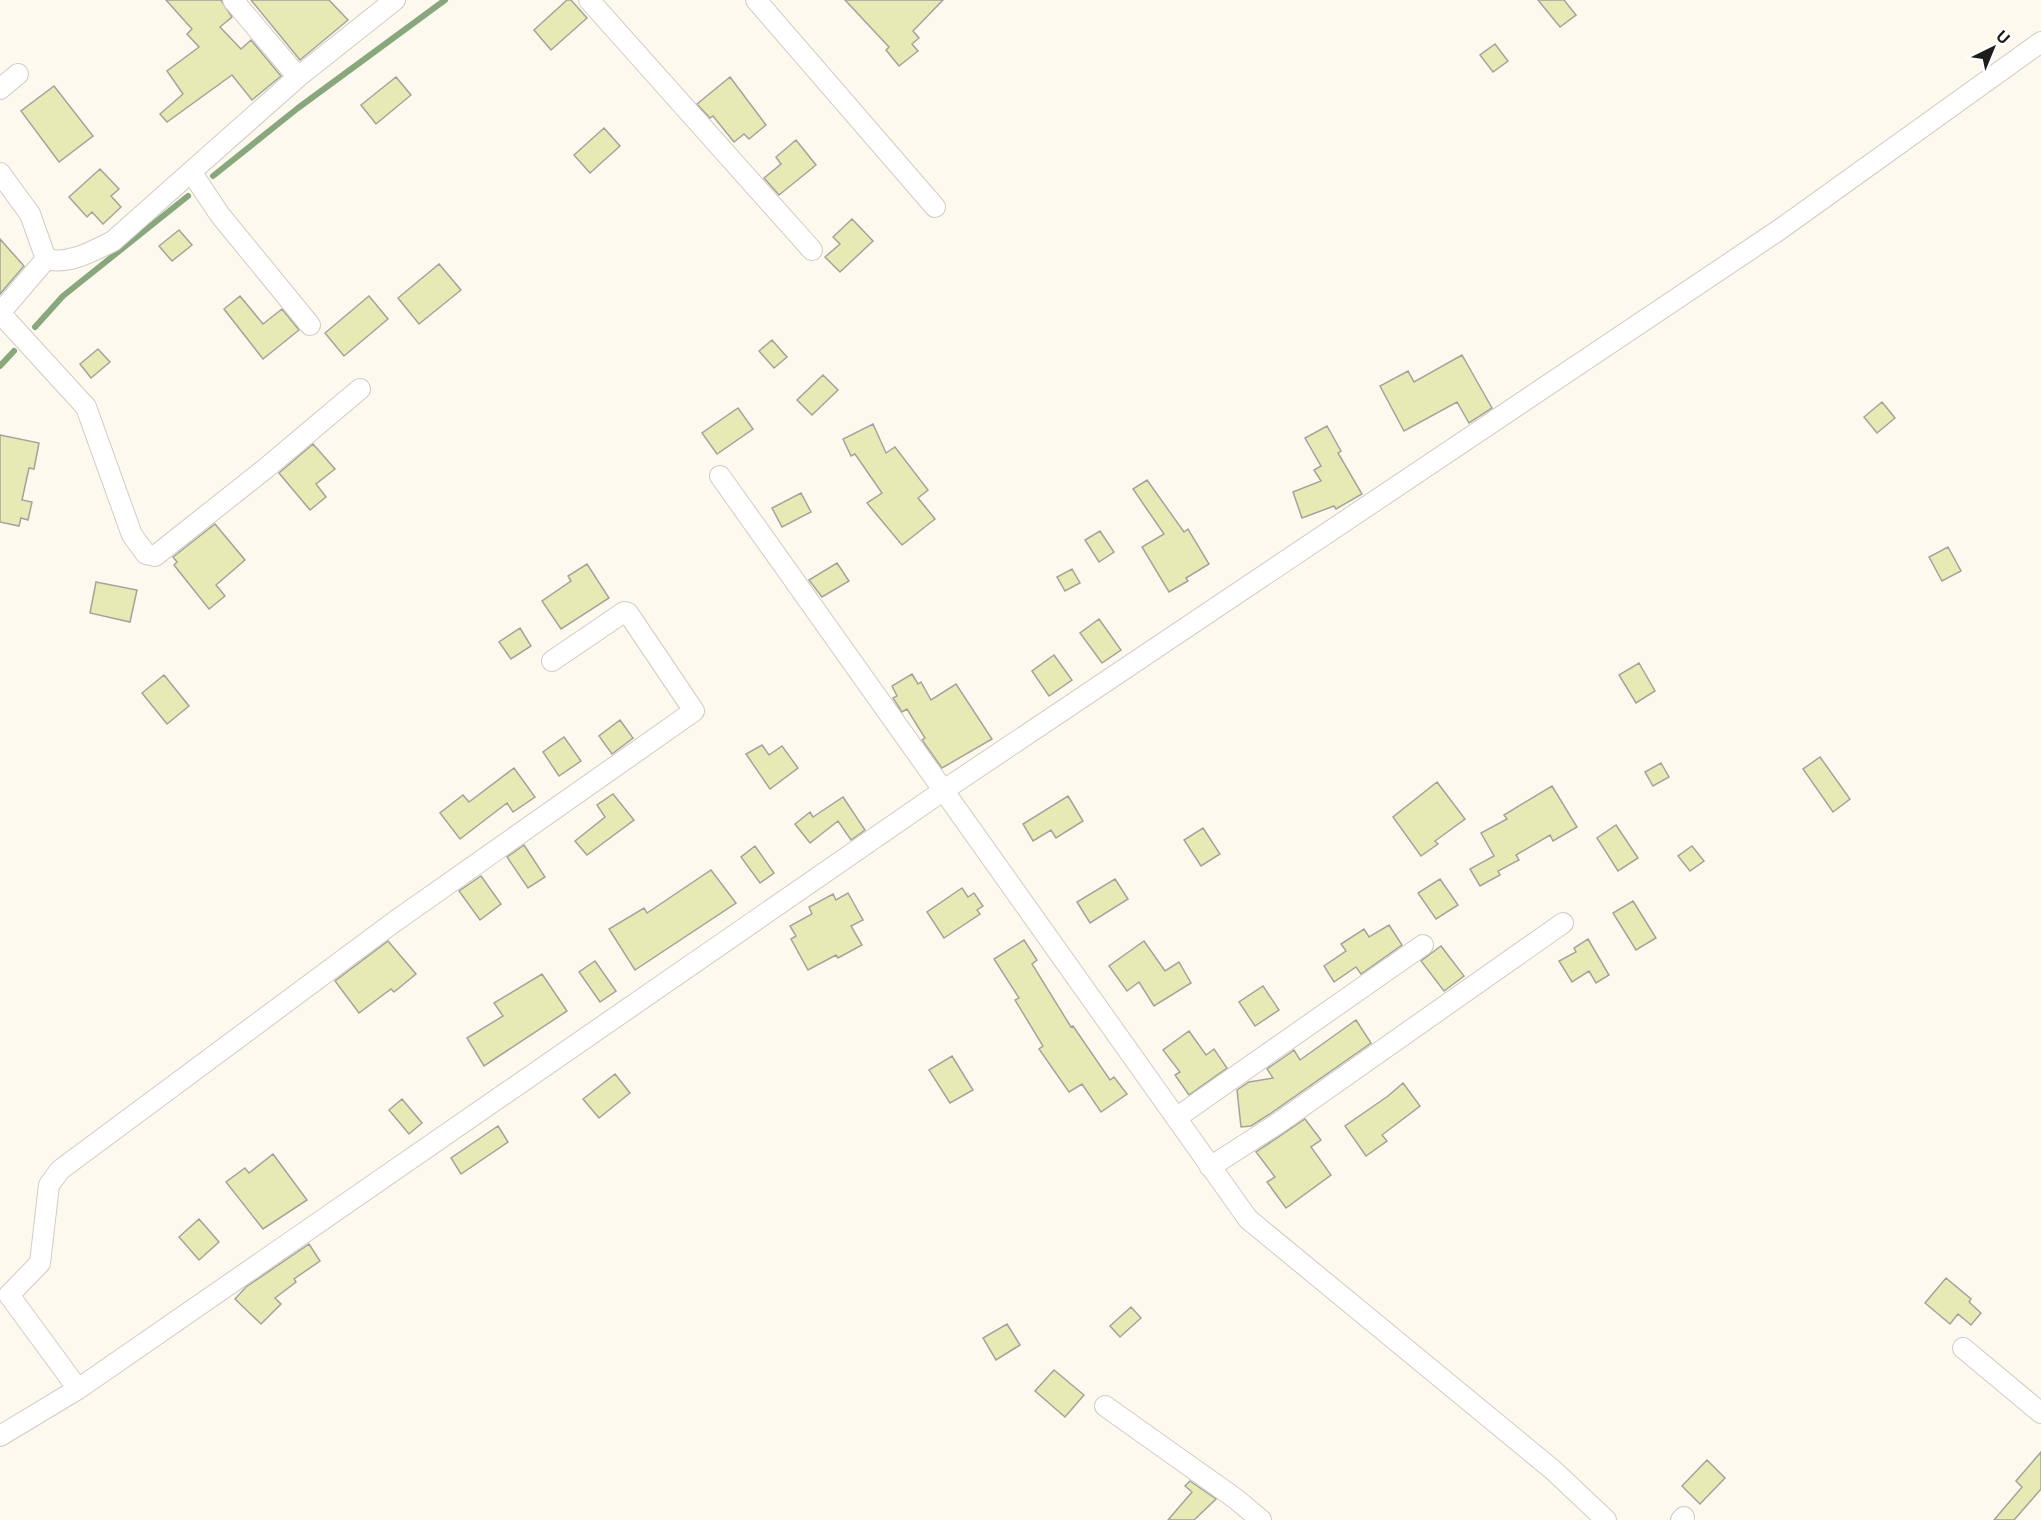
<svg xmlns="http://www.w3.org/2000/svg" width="2041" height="1520" font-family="'Open Sans',sans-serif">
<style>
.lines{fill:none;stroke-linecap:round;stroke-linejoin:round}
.stream{stroke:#88a77c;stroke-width:6}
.building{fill:#e7eab4;stroke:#a3a49b;stroke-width:1.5}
.minor-casing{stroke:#d1ccc3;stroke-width:22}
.minor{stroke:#fff;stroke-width:20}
</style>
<rect width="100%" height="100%" fill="#fef9ef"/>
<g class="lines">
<!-- stream -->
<path class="stream" d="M213 176 298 108 445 0
M35 327 63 296 188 196
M0 366 14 351"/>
</g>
<!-- building -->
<path class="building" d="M166 0H221L232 17 220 27 241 49 251 40 281 76 252 100 232 75 167 122 160 114 183 94 167 71 199 47 187 34 192 29Z
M251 0H329L348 20 300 60Z
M567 0H571L587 18 551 50 534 30Z
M845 0H943L913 31 919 38 912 44 918 51 899 66 886 50 889 47Z
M1538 0H1564L1576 15 1560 27Z
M1495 44 1508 61 1493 72 1480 55Z
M396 77 411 95 376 124 361 105Z
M730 77 766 125 749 139 744 134 734 142 713 116 710 118 697 104Z
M54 86 93 136 59 162 21 111Z
M604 128 620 146 590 173 574 155Z
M796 140 816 165 779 195 764 178 781 164 776 157Z
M100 169 119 189 111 196 121 207 103 224 92 212 87 217 69 197Z
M852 219 873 241 840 272 825 257 840 244 833 237Z
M179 230 192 245 172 261 159 246Z
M0 239 24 266 0 294Z
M439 264 461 290 419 324 398 298Z
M240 296 263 324 282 309 299 330 263 359 224 309Z
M369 296 388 319 344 356 325 333Z
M772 340 787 357 774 368 759 351Z
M98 349 110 362 91 378 80 364Z
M1462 355 1492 408 1469 423 1457 402 1404 431 1380 386 1408 371 1414 382Z
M823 375 838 390 812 415 797 400Z
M1882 402 1895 418 1877 433 1864 417Z
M738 408 753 429 717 454 702 433Z
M873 424 886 453 895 447 928 490 918 498 935 519 902 545 867 503 882 493 855 454 851 456 843 439Z
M1327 426 1341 451 1338 453 1362 494 1336 509 1334 506 1302 518 1293 492 1321 481 1314 470 1321 466 1305 438Z
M0 435 39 443 34 469 29 468 22 500 32 502 28 520 21 518 19 526 0 522Z
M313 444 335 469 316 484 326 497 310 510 279 473Z
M1147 480 1184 532 1188 529 1209 564 1186 578 1188 581 1169 592 1142 547 1164 534 1133 489Z
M801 493 811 512 782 527 772 508Z
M215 524 245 560 216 585 225 596 209 609 174 565 177 562 173 557Z
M1100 531 1114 552 1099 562 1085 540Z
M1948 547 1961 571 1942 581 1929 557Z
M837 563 849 581 822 597 809 580Z
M587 564 609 598 561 629 542 601 571 581 568 576Z
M1072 569 1080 583 1065 591 1057 577Z
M96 582 137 590 130 622 90 613Z
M1099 619 1121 650 1102 663 1080 633Z
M520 628 531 646 511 659 499 642Z
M1054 655 1072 680 1049 696 1032 671Z
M1639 663 1655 691 1636 703 1619 675Z
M912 674 918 684 921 682 931 700 956 684 992 739 942 768 922 740 925 738 907 709 902 712 893 698 897 696 892 686Z
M164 675 189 706 167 724 142 693Z
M620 720 633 738 612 754 599 736Z
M564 737 581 761 559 776 543 752Z
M762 745 769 755 782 746 798 768 770 789 746 754Z
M1820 757 1850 799 1833 812 1803 769Z
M1661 763 1669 777 1653 786 1645 772Z
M514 768 535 797 513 812 507 803 460 839 440 813 463 795 469 802Z
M1437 782 1465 819 1435 841 1438 844 1421 856 1393 817Z
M1552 786 1577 827 1553 841 1550 835 1516 855 1519 860 1498 871 1500 875 1480 886 1470 869 1494 856 1481 833 1507 819 1504 815Z
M613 794 634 820 587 855 575 841 605 817 597 805Z
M1068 796 1083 821 1056 838 1051 830 1033 841 1023 824Z
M843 797 865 830 851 840 838 821 810 843 795 824 810 812 813 817Z
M1616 825 1638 858 1618 871 1597 838Z
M1203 828 1220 854 1201 866 1184 840Z
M524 845 545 877 528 888 507 857Z
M755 846 774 873 760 883 741 857Z
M1692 846 1704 861 1690 871 1678 856Z
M711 870 736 903 635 970 609 929 644 908 647 913Z
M481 876 501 904 480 920 459 891Z
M1115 879 1128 899 1090 923 1077 902Z
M1440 879 1458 905 1436 919 1418 893Z
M962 888 968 897 974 893 983 906 977 910 980 914 944 938 927 912Z
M848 893 863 920 851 926 862 945 838 958 836 955 808 970 791 939 796 936 790 926 812 914 809 907 833 894 836 900Z
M1633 901 1656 938 1636 950 1613 913Z
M1389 925 1402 945 1361 974 1356 967 1334 982 1324 966 1346 951 1341 944 1364 929 1369 937Z
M1588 939 1609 975 1596 983 1589 971 1572 982 1559 961 1576 952 1574 948Z
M1024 940 1037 960 1032 964 1071 1027 1073 1026 1110 1080 1114 1077 1127 1094 1101 1112 1082 1084 1069 1092 1039 1049 1043 1046 1015 1000 1019 998 994 959Z
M388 941 416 974 394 992 391 989 359 1013 335 981Z
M1144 941 1165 971 1179 962 1191 983 1154 1006 1139 982 1127 991 1109 966Z
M1441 946 1464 976 1444 991 1421 961Z
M595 961 616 991 600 1002 579 972Z
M542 974 567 1011 484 1066 467 1038 503 1016 494 1003Z
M1263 986 1279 1010 1255 1026 1239 1002Z
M1356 1020 1371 1043 1270 1114 1251 1126 1241 1127 1237 1090 1249 1082 1273 1078 1267 1069 1290 1053 1294 1050 1300 1060Z
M1189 1031 1206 1055 1214 1049 1227 1068 1189 1095 1175 1075 1180 1072 1163 1050Z
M952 1056 973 1090 950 1103 929 1070Z
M615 1074 630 1093 599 1118 583 1099Z
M1403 1083 1420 1106 1382 1135 1387 1141 1366 1156 1345 1126 1388 1096Z
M402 1099 422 1123 409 1134 389 1110Z
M1305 1119 1321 1140 1311 1147 1331 1175 1286 1208 1267 1182 1275 1177 1256 1152Z
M498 1126 508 1142 461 1174 451 1158Z
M273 1154 307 1200 263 1229 226 1182 245 1168 249 1173Z
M199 1219 219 1242 199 1260 179 1237Z
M309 1244 320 1261 294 1279 296 1282 275 1298 281 1304 261 1324 235 1299 246 1287Z
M1946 1278 1971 1299 1969 1302 1981 1313 1971 1325 1958 1314 1950 1324 1925 1303Z
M1131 1307 1141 1318 1120 1337 1110 1326Z
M1007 1324 1020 1345 996 1360 983 1338Z
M1054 1370 1084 1395 1065 1417 1035 1391Z
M2041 1452V1489L2014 1520H1994L2022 1487 2016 1481Z
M1707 1460 1725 1478 1700 1504 1682 1486Z
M1190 1481 1216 1499 1194 1520H1168L1192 1492 1185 1486Z"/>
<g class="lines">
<defs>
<path id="minor" d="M233 0 298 77
M589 0 812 250
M756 0 935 207
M0 89 18 74
M0 173 30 214 46 259 0 313
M192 173 220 215 310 325
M46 259C69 265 93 251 113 241L298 77 395 0
M0 313 86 407 132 535 146 554 155 556 265 469 360 389
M720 476 1248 1219 1553 1470 1606 1520
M1176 1118 1423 945
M1210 1167 1277 1124 1563 923
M1963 1348 2041 1413
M78 1389 9 1295 40 1263 49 1185 60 1170 394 922 694 711 628 613 624 612 552 661
M1105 1406 1236 1499 1261 1520
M0 1436 78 1389 944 790 1779 230 2041 42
M1681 1520 1684 1517"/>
</defs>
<!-- minor casing -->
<use href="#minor" class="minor-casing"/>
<!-- minor -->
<use href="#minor" class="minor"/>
</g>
<!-- north arrow -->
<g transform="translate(1993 48) rotate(43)" stroke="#ffffff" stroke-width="4.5" paint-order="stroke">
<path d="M0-4.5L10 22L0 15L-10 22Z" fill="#1f1d1a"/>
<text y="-9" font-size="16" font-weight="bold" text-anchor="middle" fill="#1f1d1a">U</text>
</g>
</svg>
